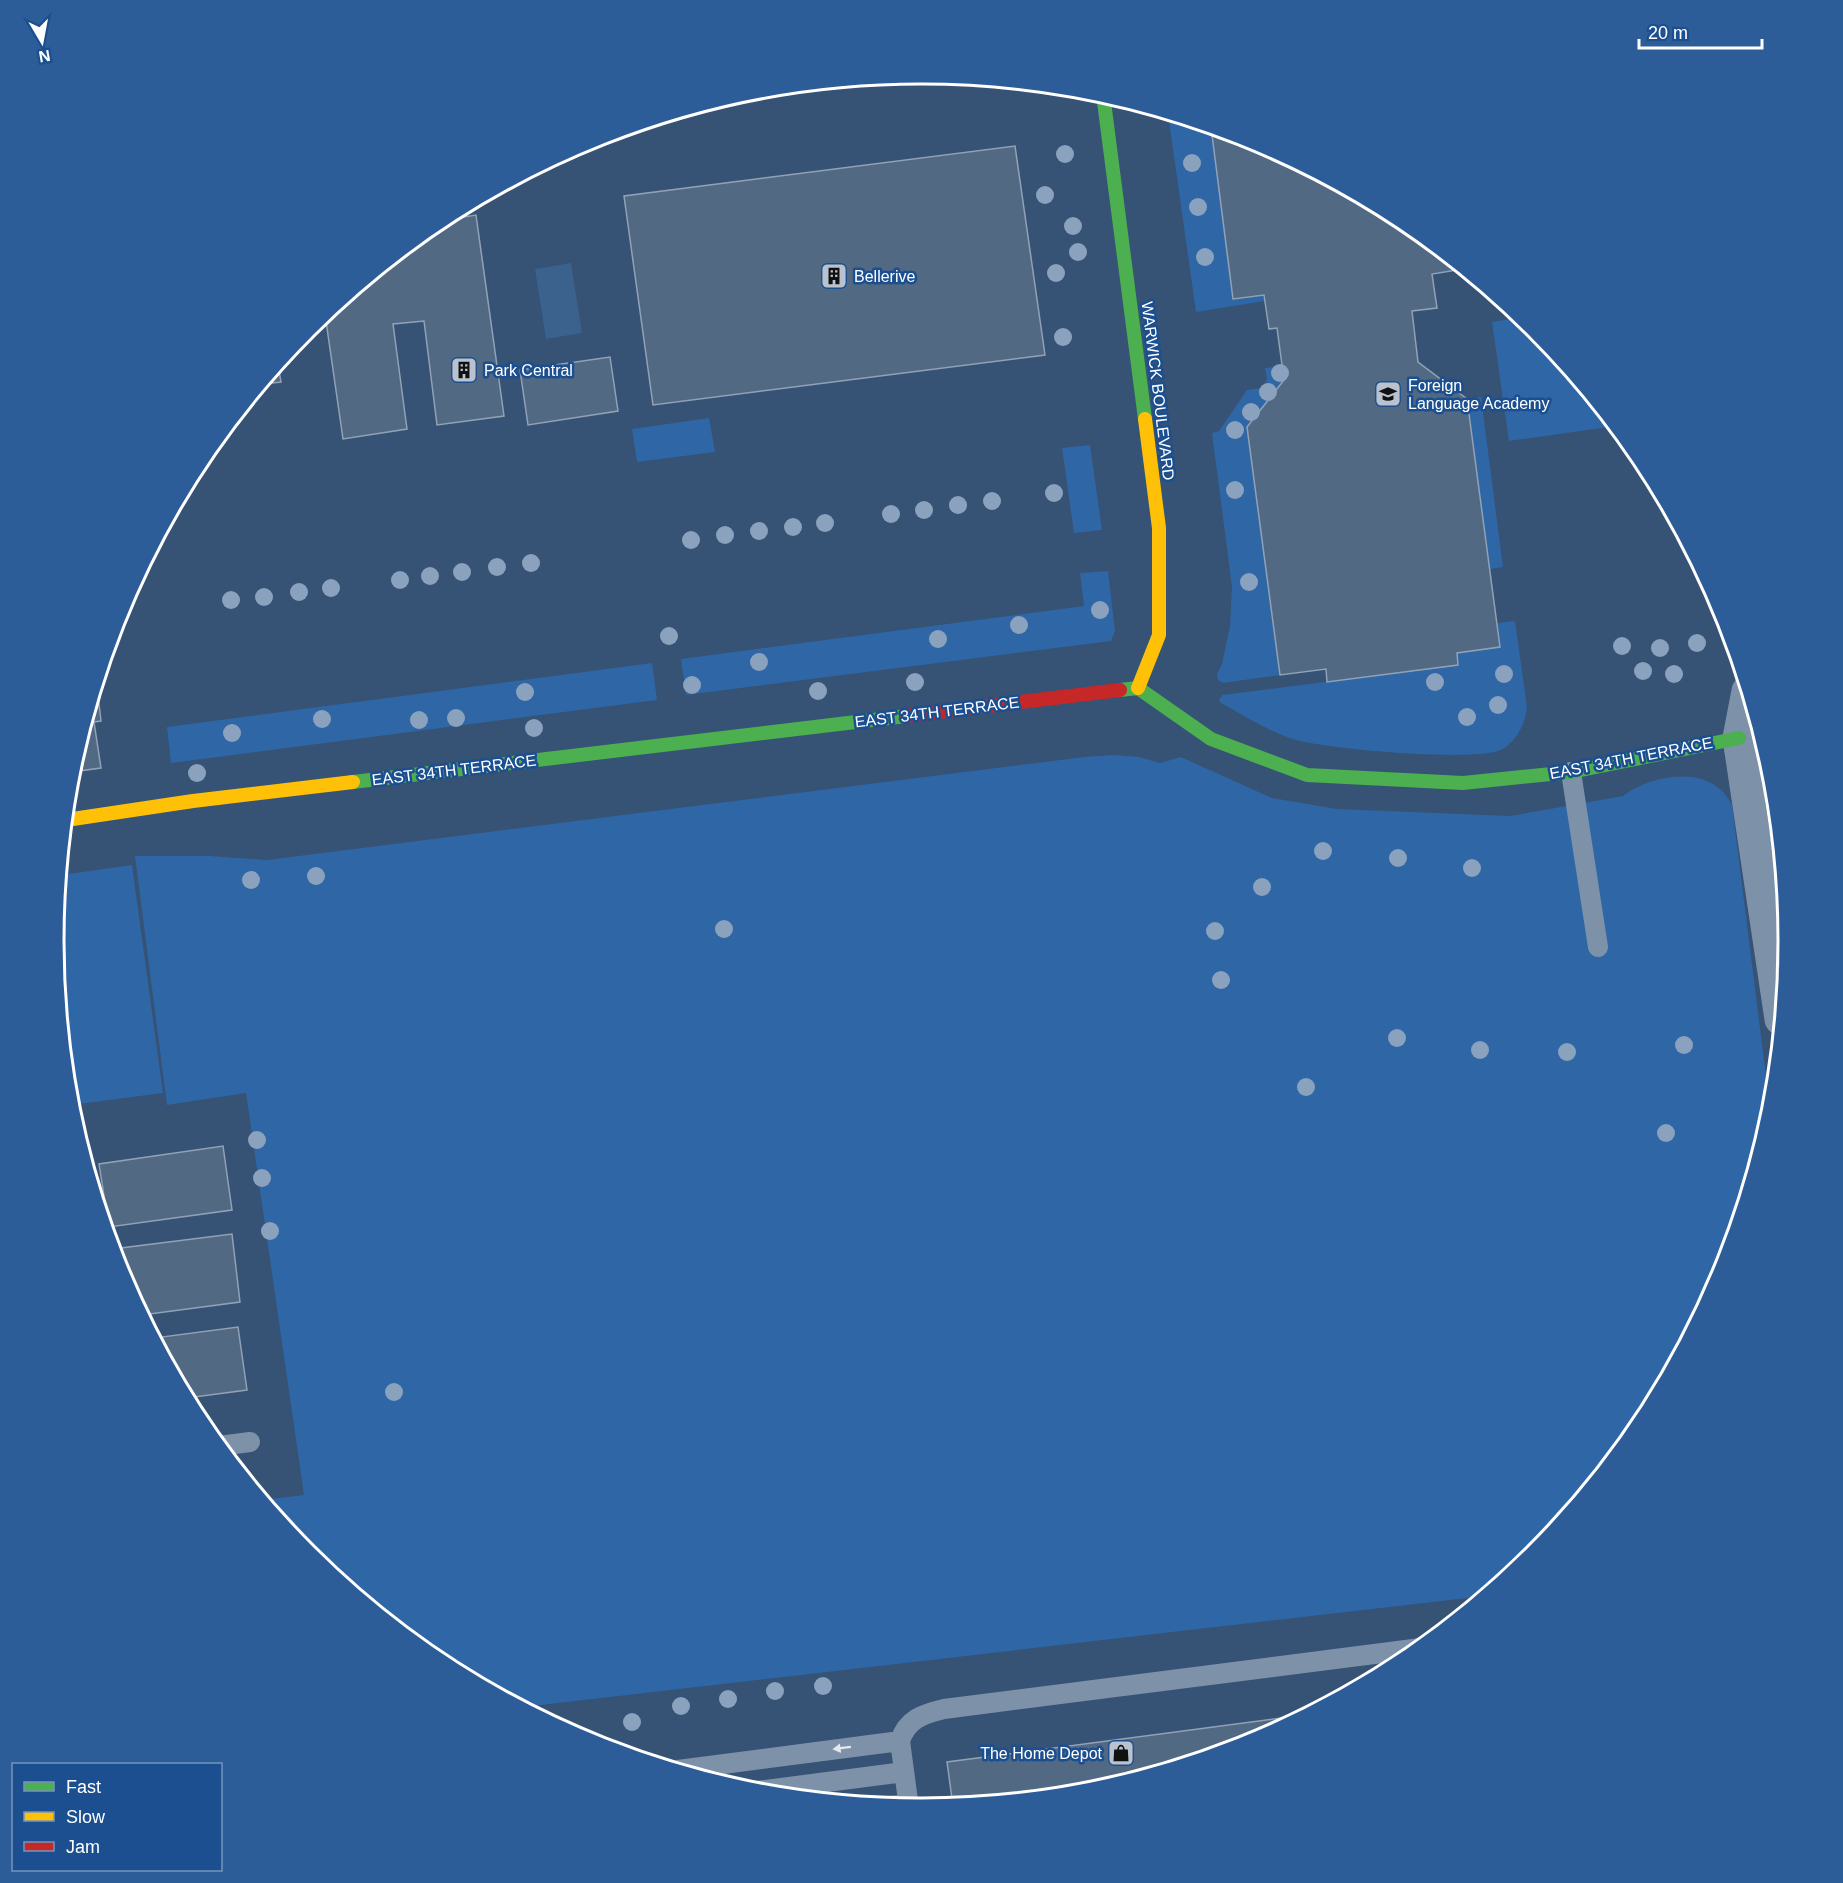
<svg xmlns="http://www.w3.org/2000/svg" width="1843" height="1883" font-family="Arial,sans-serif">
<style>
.green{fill:#2f66a5}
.water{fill:#3b618d}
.building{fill:#526984;stroke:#92a2b6;stroke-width:1.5}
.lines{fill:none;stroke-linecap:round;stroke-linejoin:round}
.lane{stroke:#7d92a8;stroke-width:20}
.street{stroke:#7d92a8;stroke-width:33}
.fast{stroke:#4caf50;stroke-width:14}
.slow{stroke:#ffc107;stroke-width:14}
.jam{stroke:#c62828;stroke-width:14}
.tree{fill:#8aa2be}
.oneway{fill:#e5e9ee}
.labels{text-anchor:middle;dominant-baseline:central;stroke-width:5;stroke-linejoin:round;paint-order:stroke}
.poi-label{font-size:16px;fill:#fff;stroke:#1b4f8f;text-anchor:start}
.street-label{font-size:16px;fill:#fff;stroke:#1b4f8f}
.rim{fill:none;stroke:#fff;stroke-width:3}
</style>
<rect width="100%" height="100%" fill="#365274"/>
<!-- green -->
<path class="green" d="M1168 114 1211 127 1265 301 1196 312Z
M1522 317 1535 328 1616 426 1509 441 1492 322Z
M1282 366 1284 380 1247 427 1280 675 1223 683 1218 680 1217 674 1222 664 1230 626 1232 587 1212 433 1219 431 1247 390 1262 388 1267 380 1265 368Z
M1481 397 1503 567 1490 569 1467 399Z
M709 418 715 452 637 462 632 429Z
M1090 445 1102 530 1074 533 1062 448Z
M1108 571 1115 631 1111 641 686 695 681 659 1084 606 1080 573Z
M1515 621 1527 707C1525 724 1518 739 1503 749 1479 763 1319 749 1290 738 1266 730 1243 715 1221 703L1219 700 1222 695 1458 665 1457 653 1500 647 1497 623Z
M652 663 657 700 171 763 167 727Z
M1114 755 1139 757 1160 763 1181 757 1272 798 1337 809 1510 816 1623 796C1653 773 1713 764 1732 805L1771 1116 1723 1274 1643 1424 1535 1555 1485 1596 523 1707 439 1663 308 1555 263 1500 304 1495 246 1093 167 1105 135 856H210L267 860 1084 757Z
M132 865 163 1093 79 1104 55 927 61 875Z"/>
<!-- water -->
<path class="water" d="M571 263 582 333 546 339 535 269Z"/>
<!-- building -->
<path class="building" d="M1211 127 1254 140 1404 220 1463 269 1432 274 1437 308 1412 311 1418 362 1467 399 1500 647 1457 653 1458 665 1327 682 1326 669 1280 675 1247 427 1284 380 1277 328 1269 329 1264 295 1233 299Z
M1015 146 1045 355 653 405 624 196Z
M476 215 504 416 437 425 424 321 393 324 407 429 343 439 325 314 439 221Z
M610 357 618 411 528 425 520 370Z
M278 365 281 382 262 384Z
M97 687 101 721 94 722 101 768 71 772Z
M223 1146 232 1210 109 1227 99 1164Z
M232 1234 240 1302 142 1315 120 1273 113 1249Z
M238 1327 247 1390 187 1398 154 1338Z
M1305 1715 1253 1743 1090 1792 953 1806 947 1762Z"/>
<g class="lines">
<!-- lane -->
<path class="lane" d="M1571 772 1598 947
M219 1446 250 1442
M678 1770 900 1741
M750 1792 904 1772
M890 1806 908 1804
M909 1808 900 1741C907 1719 923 1714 944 1709L1421 1648"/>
<!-- street -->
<path class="street" d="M1748 691 1739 738 1781 1019"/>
<!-- fast -->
<path class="fast" d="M1103 94 1145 419
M1120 690 1138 688 1211 739 1307 775 1463 783 1571 772 1739 738
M353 782 906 716"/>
<!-- slow -->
<path class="slow" d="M1138 688 1159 635V528L1145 419
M66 820 193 801 353 782"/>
<!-- jam -->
<path class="jam" d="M906 716 1120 690"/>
</g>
<!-- trees -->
<g class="tree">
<circle cx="1065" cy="154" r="9"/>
<circle cx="1192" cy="163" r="9"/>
<circle cx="1045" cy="195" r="9"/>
<circle cx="1198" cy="207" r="9"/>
<circle cx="1073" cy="226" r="9"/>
<circle cx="1078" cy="252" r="9"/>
<circle cx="1205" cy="257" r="9"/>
<circle cx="1056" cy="273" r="9"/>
<circle cx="1063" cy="337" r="9"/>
<circle cx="1280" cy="373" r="9"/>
<circle cx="1268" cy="392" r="9"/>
<circle cx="1251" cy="412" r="9"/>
<circle cx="1235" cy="430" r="9"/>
<circle cx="1235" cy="490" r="9"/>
<circle cx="1054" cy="493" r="9"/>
<circle cx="992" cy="501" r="9"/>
<circle cx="958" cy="505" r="9"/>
<circle cx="924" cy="510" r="9"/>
<circle cx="891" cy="514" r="9"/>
<circle cx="825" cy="523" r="9"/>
<circle cx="793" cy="527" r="9"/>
<circle cx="759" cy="531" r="9"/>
<circle cx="725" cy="535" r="9"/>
<circle cx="691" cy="540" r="9"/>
<circle cx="531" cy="563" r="9"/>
<circle cx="497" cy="567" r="9"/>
<circle cx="462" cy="572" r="9"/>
<circle cx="430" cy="576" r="9"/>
<circle cx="400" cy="580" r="9"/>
<circle cx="1249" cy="582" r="9"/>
<circle cx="331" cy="588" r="9"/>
<circle cx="299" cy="592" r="9"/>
<circle cx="264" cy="597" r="9"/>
<circle cx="231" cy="600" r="9"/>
<circle cx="1100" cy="610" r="9"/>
<circle cx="1019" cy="625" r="9"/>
<circle cx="669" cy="636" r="9"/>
<circle cx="938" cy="639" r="9"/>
<circle cx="1697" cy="643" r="9"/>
<circle cx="1622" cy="646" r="9"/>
<circle cx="1660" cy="648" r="9"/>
<circle cx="759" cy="662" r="9"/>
<circle cx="1643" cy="671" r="9"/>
<circle cx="1504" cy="674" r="9"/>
<circle cx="1674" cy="674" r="9"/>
<circle cx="915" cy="682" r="9"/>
<circle cx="1435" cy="682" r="9"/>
<circle cx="692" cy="685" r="9"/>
<circle cx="818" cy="691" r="9"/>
<circle cx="525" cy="692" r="9"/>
<circle cx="1498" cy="705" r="9"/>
<circle cx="1467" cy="717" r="9"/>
<circle cx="456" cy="718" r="9"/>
<circle cx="322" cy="719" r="9"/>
<circle cx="419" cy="720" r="9"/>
<circle cx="534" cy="728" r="9"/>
<circle cx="232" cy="733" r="9"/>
<circle cx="197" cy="773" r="9"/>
<circle cx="1323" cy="851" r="9"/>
<circle cx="1398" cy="858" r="9"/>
<circle cx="1472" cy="868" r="9"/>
<circle cx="316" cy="876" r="9"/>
<circle cx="251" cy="880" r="9"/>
<circle cx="1262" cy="887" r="9"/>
<circle cx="724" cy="929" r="9"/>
<circle cx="1215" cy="931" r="9"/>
<circle cx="1221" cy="980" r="9"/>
<circle cx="1397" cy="1038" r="9"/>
<circle cx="1684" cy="1045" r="9"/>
<circle cx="1480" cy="1050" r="9"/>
<circle cx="1567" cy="1052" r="9"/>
<circle cx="1306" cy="1087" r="9"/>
<circle cx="1666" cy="1133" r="9"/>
<circle cx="257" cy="1140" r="9"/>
<circle cx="262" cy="1178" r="9"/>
<circle cx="270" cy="1231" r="9"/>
<circle cx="394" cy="1392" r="9"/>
<circle cx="823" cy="1686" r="9"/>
<circle cx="775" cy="1691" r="9"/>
<circle cx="728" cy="1699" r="9"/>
<circle cx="681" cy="1706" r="9"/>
<circle cx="632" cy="1722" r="9"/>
</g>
<!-- one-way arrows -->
<defs><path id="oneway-solid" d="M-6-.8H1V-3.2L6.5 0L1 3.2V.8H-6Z" transform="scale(1.5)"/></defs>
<use class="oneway" href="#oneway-solid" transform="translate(842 1748) rotate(173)"/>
<!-- icons -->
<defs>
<symbol id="building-square" viewBox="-11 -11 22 22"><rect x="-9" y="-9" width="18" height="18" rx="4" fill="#b9c2ce" stroke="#1b4f8f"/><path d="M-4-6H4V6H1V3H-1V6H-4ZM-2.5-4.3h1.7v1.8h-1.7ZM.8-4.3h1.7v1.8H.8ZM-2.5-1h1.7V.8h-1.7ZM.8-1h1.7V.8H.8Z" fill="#111"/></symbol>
<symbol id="school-square" viewBox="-11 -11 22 22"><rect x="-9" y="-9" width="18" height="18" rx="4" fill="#b9c2ce" stroke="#1b4f8f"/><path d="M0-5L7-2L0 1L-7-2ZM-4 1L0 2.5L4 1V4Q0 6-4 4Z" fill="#111"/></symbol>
<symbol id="shop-square" viewBox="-11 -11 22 22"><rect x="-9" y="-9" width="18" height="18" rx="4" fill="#b9c2ce" stroke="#1b4f8f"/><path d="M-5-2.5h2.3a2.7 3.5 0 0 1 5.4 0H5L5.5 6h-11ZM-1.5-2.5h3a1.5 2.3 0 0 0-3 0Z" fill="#111"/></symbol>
</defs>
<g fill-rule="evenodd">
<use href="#building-square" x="819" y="261" width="30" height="30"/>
<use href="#building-square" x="449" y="355" width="30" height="30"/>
<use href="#school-square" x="1373" y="379" width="30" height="30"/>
<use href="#shop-square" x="1106" y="1738" width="30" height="30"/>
</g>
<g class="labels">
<!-- poi labels -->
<g class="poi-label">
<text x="854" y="276">Bellerive</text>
<text x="484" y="370">Park Central</text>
<text x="1408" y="385">Foreign<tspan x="1408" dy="18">Language Academy</tspan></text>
<text x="1102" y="1753" text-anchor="end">The Home Depot</text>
</g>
<!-- street labels -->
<g class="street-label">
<text transform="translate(1158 391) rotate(83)">WARWICK BOULEVARD</text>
<text transform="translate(937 712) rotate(-7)">EAST 34TH TERRACE</text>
<text transform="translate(1631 758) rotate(-11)">EAST 34TH TERRACE</text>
<text transform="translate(454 770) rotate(-7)">EAST 34TH TERRACE</text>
</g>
</g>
<!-- crop -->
<path d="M0 0H1843V1883H0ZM64 941a857 857 0 1 1 1714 0a857 857 0 1 1-1714 0Z" fill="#2d5d98" fill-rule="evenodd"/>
<path class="rim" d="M64 941a857 857 0 1 1 1714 0a857 857 0 1 1-1714 0Z"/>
<!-- legend -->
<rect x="12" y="1763" width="210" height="108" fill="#1b4f8f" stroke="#7695bc" stroke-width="1.5"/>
<rect x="24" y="1782" width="30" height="9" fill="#4caf50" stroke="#7695bc" stroke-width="1.5"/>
<text x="66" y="1793" font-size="18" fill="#ffffff">Fast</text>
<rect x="24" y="1812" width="30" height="9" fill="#ffc107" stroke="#7695bc" stroke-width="1.5"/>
<text x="66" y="1823" font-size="18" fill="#ffffff">Slow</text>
<rect x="24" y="1842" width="30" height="9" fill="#c62828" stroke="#7695bc" stroke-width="1.5"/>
<text x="66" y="1853" font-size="18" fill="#ffffff">Jam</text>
<!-- north arrow -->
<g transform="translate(42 42) rotate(170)" stroke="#1b4f8f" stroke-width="4.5" paint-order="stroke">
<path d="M0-4.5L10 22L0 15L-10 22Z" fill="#ffffff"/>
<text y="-9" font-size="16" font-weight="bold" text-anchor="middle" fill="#ffffff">N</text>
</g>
<!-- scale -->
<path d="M1639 39v9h123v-9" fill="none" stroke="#ffffff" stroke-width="3"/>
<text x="1648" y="39" font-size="18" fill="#ffffff" stroke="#1b4f8f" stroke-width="4.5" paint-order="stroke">20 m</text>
</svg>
